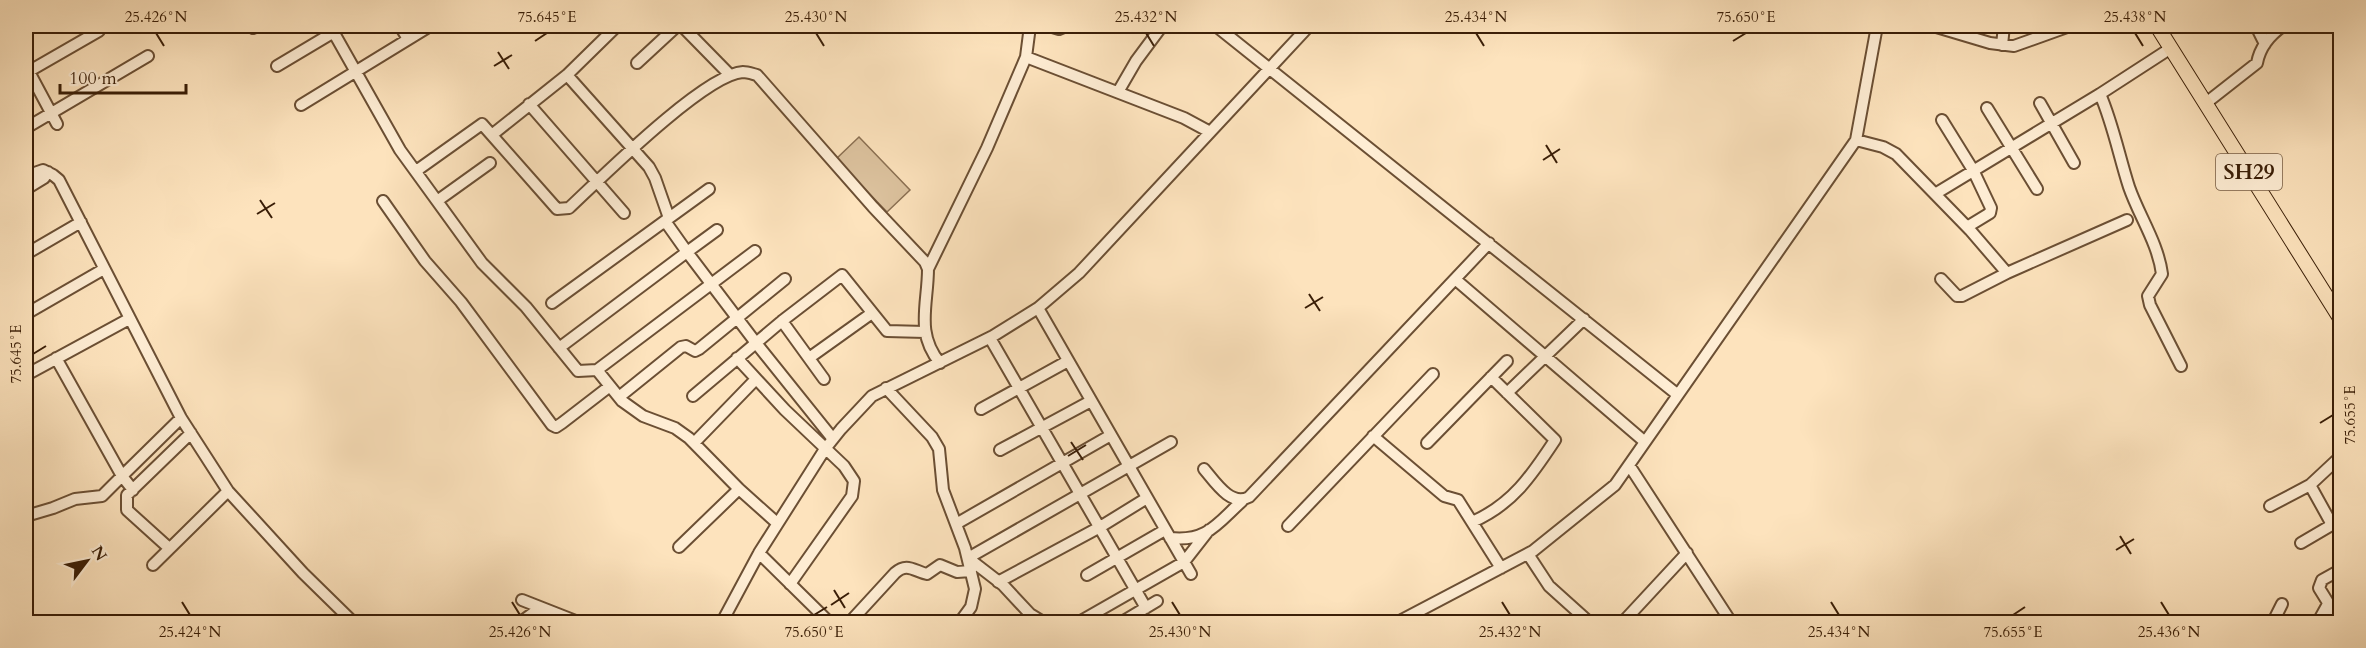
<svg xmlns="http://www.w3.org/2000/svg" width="2366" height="648" font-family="Cardo,serif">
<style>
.green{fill:#dcc29e;stroke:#8b7052;stroke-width:1.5}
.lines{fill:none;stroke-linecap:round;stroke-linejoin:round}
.minor-casing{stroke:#6b4f34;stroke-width:14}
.major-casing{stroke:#3a1e07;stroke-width:16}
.minor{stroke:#feedd4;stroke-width:10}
.major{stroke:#fde3bd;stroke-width:14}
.ticks{fill:none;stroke:#3a1e07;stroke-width:2}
.labels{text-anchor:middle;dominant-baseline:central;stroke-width:4.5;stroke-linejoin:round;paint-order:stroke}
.shield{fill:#feedd4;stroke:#755c44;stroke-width:1.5}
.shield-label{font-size:21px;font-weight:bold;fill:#3a1e07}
.neatline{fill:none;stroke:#3a1e07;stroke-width:2}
.ticks-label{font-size:15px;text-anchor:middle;fill:#3a1e07}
</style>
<rect width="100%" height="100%" fill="#fde3bd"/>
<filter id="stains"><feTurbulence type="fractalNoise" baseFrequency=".00333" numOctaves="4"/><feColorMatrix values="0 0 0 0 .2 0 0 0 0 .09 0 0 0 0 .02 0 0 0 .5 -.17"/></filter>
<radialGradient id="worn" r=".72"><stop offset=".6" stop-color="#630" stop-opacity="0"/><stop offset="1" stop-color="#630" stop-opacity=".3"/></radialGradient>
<!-- green -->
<path class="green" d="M859 137 910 190 887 212 836 159Z"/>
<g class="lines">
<defs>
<path id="minor" d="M330 26 400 150 482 263 526 307 578 371 597 370 755 251
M400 26 408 39
M682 26 730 75
M1030 26 1026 57 1184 118 1210 132
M1049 26 1059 29 1066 26
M1216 26 1678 395
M1933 26 1990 43 2014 46 2070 26
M2256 26 2265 44
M253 28 258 26
M2002 45 2004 26
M637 63 677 26
M26 66 57 124
M277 66 334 32
M26 73 99 31
M567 75 649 167 655 178 669 218
M1118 92 1136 61 1162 26
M2100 94 2171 48
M2040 103 2074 163
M2206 103 2257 63C2260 47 2270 35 2283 26
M529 104 624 213
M301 105 430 26
M1987 108 2037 189
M1942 120 1973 170 1991 208 1990 213 1967 227
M26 128 148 56
M493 134 567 75 617 26
M1856 140 1883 147 1896 154 1970 230 2007 273 2127 220
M416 171 482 124 557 209 569 208C600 179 705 74 743 72 747 72 753 74 757 75L873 207 925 262 928 269C928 304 915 333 940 363
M26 176 43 170 53 175 59 180 181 418 228 491 303 573 353 622
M26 189 44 178 48 172
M1935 194 2100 94C2113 124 2119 156 2129 187 2139 216 2158 243 2162 274L2148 296 2150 305 2181 366
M383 201 425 261 461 302 552 425 556 427 562 423 610 386
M437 201 490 163
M665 221 687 252 717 230
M26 254 81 222
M928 269 987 148 1026 57
M1455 279 1645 442
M1941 279 1957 296H1962L2007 273
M552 303 709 189
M1038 308 1191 574
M26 314 104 269
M782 321 824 379
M990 338 1146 608
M559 348 687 252 756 343 833 439
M737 358 785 410 844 466 854 481 852 496 790 584
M809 358 872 313
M597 370 622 401 643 416 675 428 689 438 739 489 777 523
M26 375 129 319
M886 388 932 437 939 449 943 490 965 548 975 589 971 607 960 622
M1507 393 1584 319
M693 396 782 321 842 275 887 331 925 332
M619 397 681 347 686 346 695 351 699 349 785 279
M981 409 1068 361
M1373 436 1444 496 1458 500 1501 568
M694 443 756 379
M1427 443 1507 361
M1000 450 1091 401
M1629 465 1731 622
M1204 469C1215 482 1231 507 1249 497L1489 243
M133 490 122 476 181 418
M2270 506 2310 485 2340 457
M26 516 53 508 75 499 102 496 122 476 56 358
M1472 522C1512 505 1532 475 1555 440L1491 377
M956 524 1111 435
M1288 526 1433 374
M1170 538C1207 542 1217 524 1242 501
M2301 543 2330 526V521L2310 485
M679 547 739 489
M169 548 127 510V495L191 433
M759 553 829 622
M1528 554 1549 586 1589 622
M153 565 228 491
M2340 570 2322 580 2319 588 2340 622
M1087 575 1165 530
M998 582 1100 527 1147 498
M522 600 578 622
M521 622 540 608
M722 622 759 553 825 449 841 429 872 396 993 336 1038 308 1079 273 1309 26
M850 622 895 573C907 562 914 571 927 574L940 565 957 572 971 571
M1043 622 1030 614 1003 585 968 558 1171 442
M1079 622 1184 562 1209 530
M1122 622 1157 601
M1398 622 1533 551 1615 485 1856 140 1877 26
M1623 622 1687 553
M2273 622 2282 604
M2318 622 2328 604"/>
<path id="major" d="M2157 26 2340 318"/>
</defs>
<!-- minor casing -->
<use href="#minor" class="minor-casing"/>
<!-- major casing -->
<use href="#major" class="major-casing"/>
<!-- minor -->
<use href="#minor" class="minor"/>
<!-- major -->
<use href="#major" class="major"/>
</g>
<!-- ticks -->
<path class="ticks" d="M156 33 164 46M816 33 824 46M1146 33 1154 46M1476 33 1484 46M2135 33 2143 46M535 41 547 33M1733 41 1746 33M498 52 509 69M494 66 512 55M1546 145 1557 163M1543 160 1560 149M260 200 272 218M257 214 275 203M1309 294 1320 311M1305 308 1323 297M33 354 46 346M2320 423 2333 415M1071 442 1083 460M1068 456 1086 445M2120 536 2131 554M2116 550 2134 539M834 590 845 608M182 602 190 615M512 602 520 615M1172 602 1180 615M1502 602 1510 615M1831 602 1839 615M2161 602 2169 615M831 605 849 593M814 615 827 607M2013 615 2025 607"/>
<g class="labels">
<!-- shield labels -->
<rect class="shield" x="2216" y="154" width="66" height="36" rx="4.5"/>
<g class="shield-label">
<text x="2249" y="172">SH29</text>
</g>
</g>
<!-- margin -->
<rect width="2366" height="648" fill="none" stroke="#fde3bd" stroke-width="66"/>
<!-- north arrow -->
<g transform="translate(87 561) rotate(58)" stroke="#feedd4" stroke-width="4.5" paint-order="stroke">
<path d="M0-4.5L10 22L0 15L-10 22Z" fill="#3a1e07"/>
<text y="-9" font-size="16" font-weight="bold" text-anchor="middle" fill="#3a1e07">N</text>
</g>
<!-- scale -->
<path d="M60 84v9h126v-9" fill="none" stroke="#3a1e07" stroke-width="3"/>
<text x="69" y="84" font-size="18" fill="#3a1e07" stroke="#feedd4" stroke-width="4.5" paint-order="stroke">100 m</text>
<rect x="33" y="33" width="2300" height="582" class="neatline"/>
<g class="ticks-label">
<text x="156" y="22">25.426°N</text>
<text x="547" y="22">75.645°E</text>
<text x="816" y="22">25.430°N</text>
<text x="1146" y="22">25.432°N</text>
<text x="1476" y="22">25.434°N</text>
<text x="1746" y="22">75.650°E</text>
<text x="2135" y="22">25.438°N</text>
<text transform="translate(16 354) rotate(-90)" y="5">75.645°E</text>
<text transform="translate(2350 415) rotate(-90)" y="5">75.655°E</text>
<text x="190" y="637">25.424°N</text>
<text x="520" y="637">25.426°N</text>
<text x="814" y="637">75.650°E</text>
<text x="1180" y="637">25.430°N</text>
<text x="1510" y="637">25.432°N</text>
<text x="1839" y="637">25.434°N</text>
<text x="2013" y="637">75.655°E</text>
<text x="2169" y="637">25.436°N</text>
</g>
<rect width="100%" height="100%" filter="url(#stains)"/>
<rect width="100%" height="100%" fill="url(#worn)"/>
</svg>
